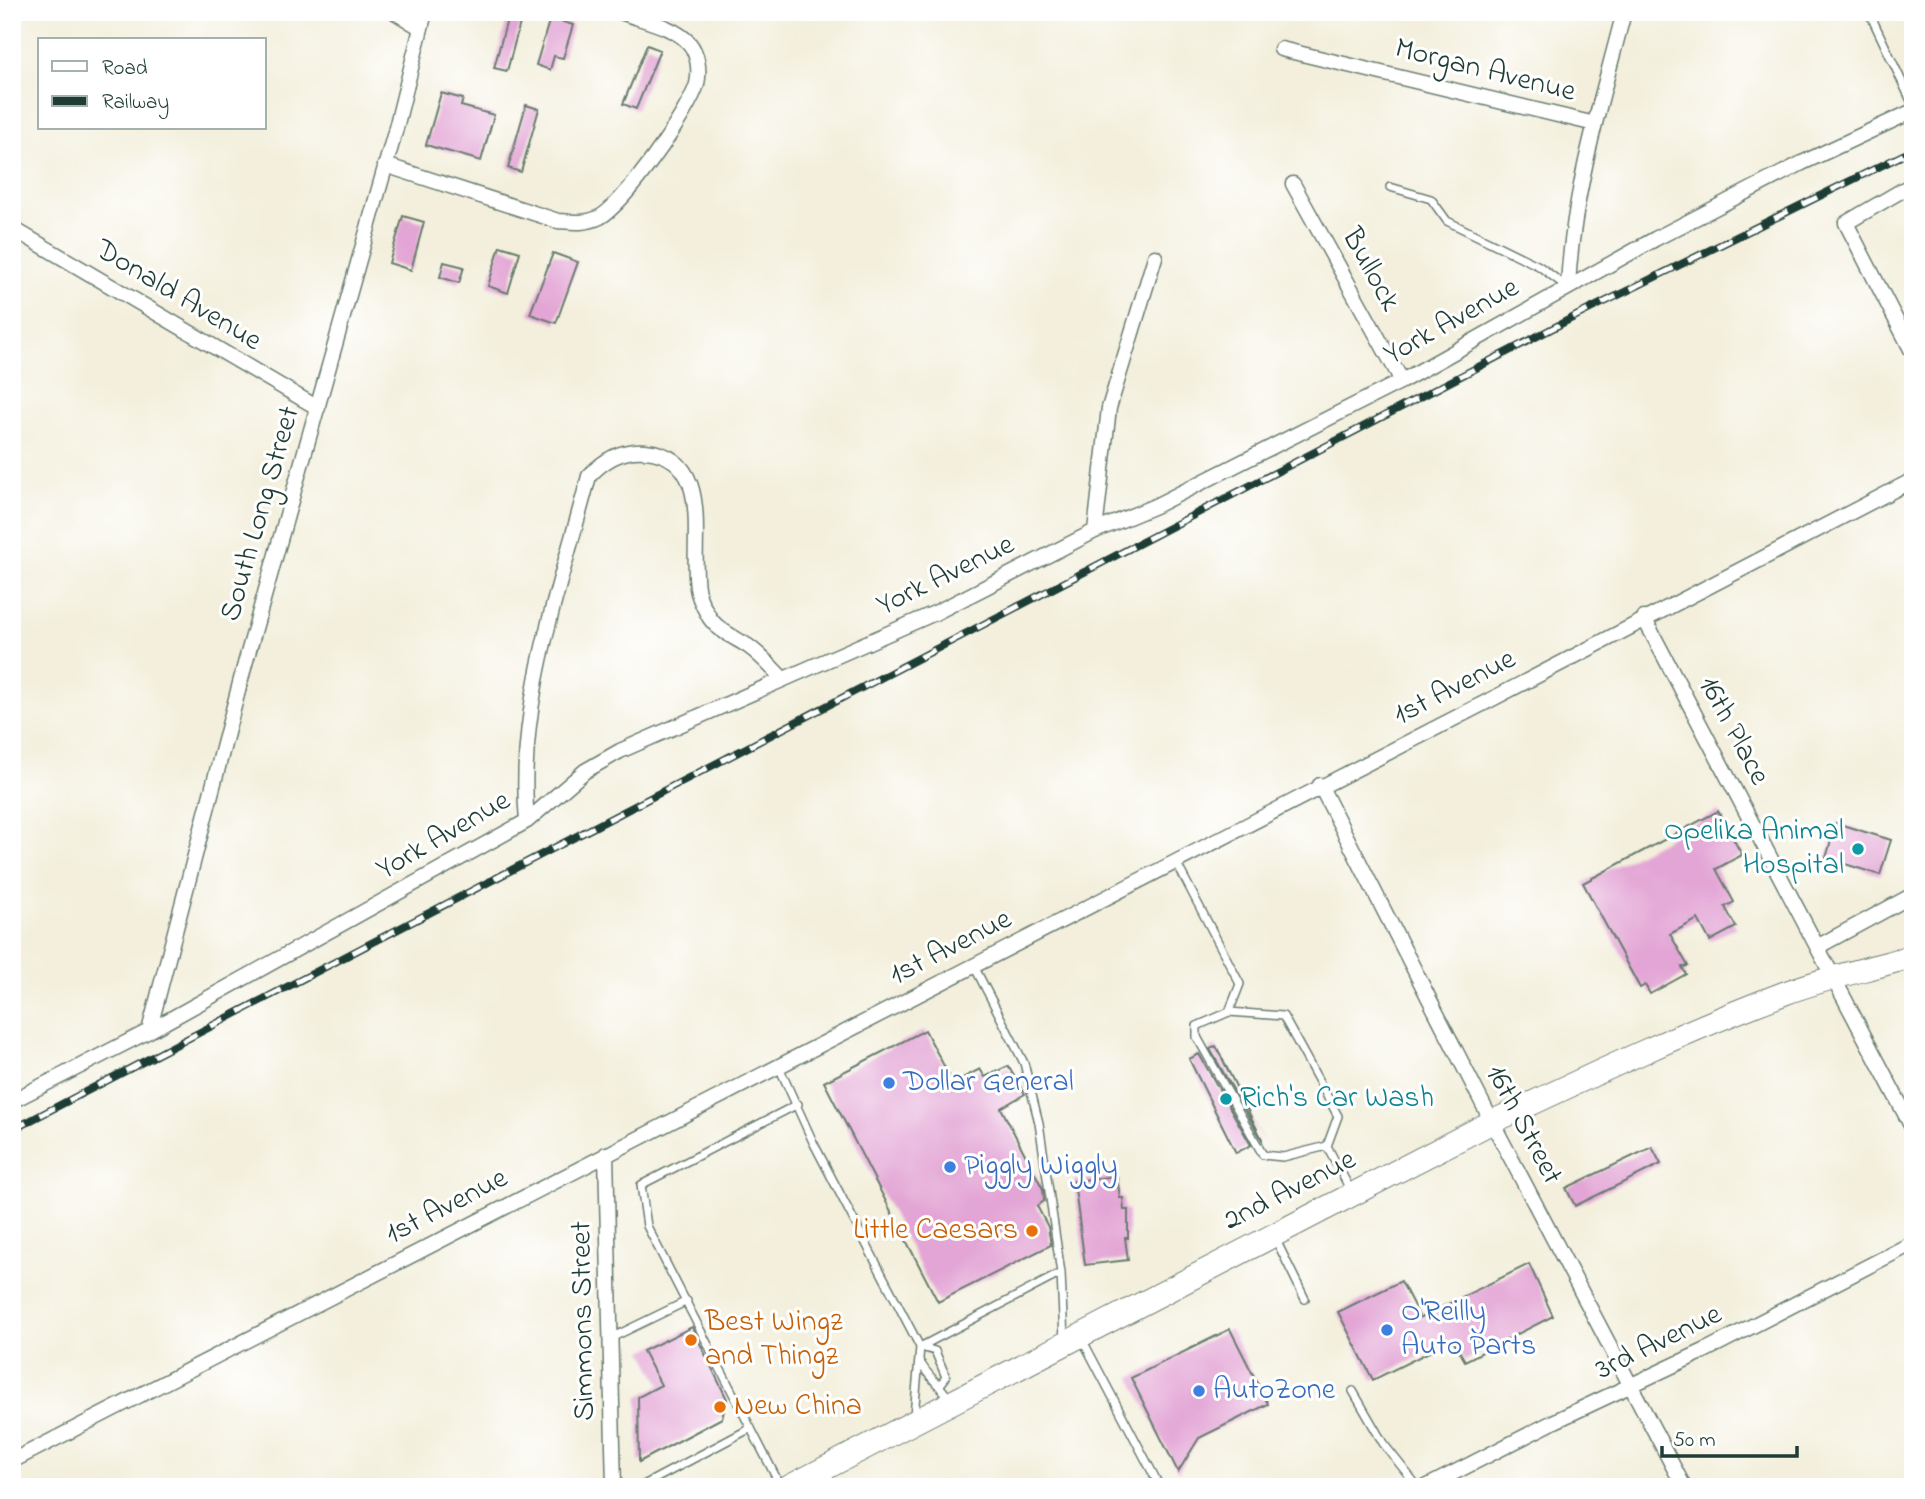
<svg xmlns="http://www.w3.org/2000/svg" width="1925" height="1499" font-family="'Indie Flower',sans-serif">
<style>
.building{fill:#e3a5d5}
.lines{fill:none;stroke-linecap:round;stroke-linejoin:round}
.service-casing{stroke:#697b6f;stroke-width:10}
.minor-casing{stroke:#697b6f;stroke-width:17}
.primary-casing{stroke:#697b6f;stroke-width:25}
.service{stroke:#fff;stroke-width:7}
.minor{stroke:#fff;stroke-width:14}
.primary{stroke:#fff;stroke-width:23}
.rail-casing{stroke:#1f3d34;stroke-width:8}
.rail{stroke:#fff;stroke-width:5;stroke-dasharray:16;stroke-linecap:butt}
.culture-dot{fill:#0f9aa8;stroke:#fff;stroke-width:2.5}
.shop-dot{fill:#3f7fe0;stroke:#fff;stroke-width:2.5}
.food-dot{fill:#e8710a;stroke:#fff;stroke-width:2.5}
.labels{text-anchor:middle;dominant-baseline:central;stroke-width:6;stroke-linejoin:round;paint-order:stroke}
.street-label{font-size:30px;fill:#1f3d34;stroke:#fff}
.culture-label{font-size:30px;fill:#0d838f;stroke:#fff;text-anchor:end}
.shop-label{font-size:30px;fill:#366cbe;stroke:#fff;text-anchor:start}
.food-label{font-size:30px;fill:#c56008;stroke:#fff;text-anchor:start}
</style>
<rect width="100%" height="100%" fill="#fff"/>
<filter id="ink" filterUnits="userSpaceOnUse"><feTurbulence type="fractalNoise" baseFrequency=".0143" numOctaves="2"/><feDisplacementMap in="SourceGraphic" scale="14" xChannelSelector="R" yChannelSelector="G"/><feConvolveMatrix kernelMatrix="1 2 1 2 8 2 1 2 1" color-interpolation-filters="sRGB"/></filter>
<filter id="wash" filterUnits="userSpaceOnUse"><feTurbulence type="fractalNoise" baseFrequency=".00686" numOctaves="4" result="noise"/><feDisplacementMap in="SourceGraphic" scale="28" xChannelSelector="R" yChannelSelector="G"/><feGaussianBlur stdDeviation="1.57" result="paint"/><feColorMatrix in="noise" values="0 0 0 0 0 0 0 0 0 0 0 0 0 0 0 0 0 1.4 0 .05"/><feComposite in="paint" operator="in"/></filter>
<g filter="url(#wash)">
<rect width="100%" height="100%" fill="#f3efdc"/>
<g id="blocks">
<!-- building -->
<path class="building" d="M509 12H523L507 71 494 68Z
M550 18 573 25 563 58 554 56 550 70 536 65Z
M647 45 660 50 636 109 623 104Z
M441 93 463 99 461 106 494 115 481 161 426 145Z
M526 105 539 109 521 172 508 168Z
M403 216 424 222 411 270 389 263Z
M500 246 520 252 508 293 488 286Z
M553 253 578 262 556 323 530 314Z
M444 262 464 267 459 283 440 277Z
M1718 811 1742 855 1716 869 1734 902 1725 907 1736 927 1710 941 1698 919 1670 934 1688 966 1682 967 1686 974 1650 994 1645 985 1640 988 1583 883Z
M1836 823 1891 840 1880 875 1826 858Z
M925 1030 953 1083 980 1069 985 1077 1008 1066 1025 1094 1001 1108 1043 1189 1044 1201 1037 1206 1048 1227 1051 1245 938 1302 824 1082Z
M1216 1046 1262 1139V1140L1210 1049Z
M1199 1054 1251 1145 1236 1153 1189 1059Z
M1652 1147 1661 1164 1575 1206 1566 1188Z
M1117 1176 1120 1198H1123L1124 1210H1128V1238H1125L1128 1260 1085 1265 1074 1181Z
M1529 1264 1553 1316 1465 1361 1453 1340 1373 1380 1338 1312 1401 1281 1420 1318Z
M692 1327 727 1399 722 1418 639 1462 638 1397 661 1385 643 1351Z
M1230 1329 1268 1404 1199 1438 1178 1472 1131 1378Z"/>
</g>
</g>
<g filter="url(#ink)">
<use href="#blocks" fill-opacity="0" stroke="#697b6f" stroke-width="2"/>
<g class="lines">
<defs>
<path id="service" d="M1869 12 1913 105
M1390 187 1431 199 1447 221 1539 266 1567 287
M1176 862 1240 984 1229 1012
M974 966 1024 1063 1039 1123 1061 1273 1064 1340
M1229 1012 1283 1016 1338 1116 1327 1146 1283 1157 1263 1155 1197 1037V1026Z
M779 1067 813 1142 920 1347 914 1416
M1327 1146 1351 1191
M1276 1240 1305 1299
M611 1338 687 1301
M1082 1339 1160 1487
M920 1347 1061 1273
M921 1347 935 1351 946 1377 940 1385
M920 1362C928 1377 940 1384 949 1399
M1353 1391 1383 1443 1418 1487
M640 1487 751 1428
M781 1487 647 1226 641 1185 798 1104"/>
<path id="minor" d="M395 12 421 28
M1281 49 1595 124
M385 165 558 221C572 222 586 224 600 217 625 203 689 112 697 84 700 70 698 54 689 43 674 26 641 20 621 12
M1293 184 1402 381
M1913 184 1846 223 1913 353
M12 228 318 408
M1568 287C1572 194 1601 102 1624 12
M1095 531 1109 408 1155 257
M1644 618 1913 1129
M1320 785 1492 1122 1684 1487
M527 821C516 705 560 588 589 476 603 461 622 449 645 451 715 457 690 541 697 588 698 596 703 606 707 613 714 629 734 637 748 646 761 655 772 668 783 679
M1817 947 1913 895
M149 1031 245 664 395 132 425 12
M12 1101 149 1031 527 821 585 771 620 751 937 612 1095 531 1155 506 1402 381 1655 239 1802 163 1913 111
M606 1154 614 1487
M12 1461 1496 697 1913 480
M1426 1487 1555 1421 1704 1351 1913 1243"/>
<path id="primary" d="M789 1487 1492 1122C1588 1077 1685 1031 1785 993 1827 977 1870 969 1913 956"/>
</defs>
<!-- service casing -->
<use href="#service" class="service-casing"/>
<!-- minor casing -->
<use href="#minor" class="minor-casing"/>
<!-- primary casing -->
<use href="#primary" class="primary-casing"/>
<!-- service -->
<use href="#service" class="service"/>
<!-- minor -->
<use href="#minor" class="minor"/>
<!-- primary -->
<use href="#primary" class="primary"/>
<defs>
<path id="rail" d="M12 1130 1578 315 1913 150"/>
</defs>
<!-- rail casing -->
<use href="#rail" class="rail-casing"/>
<!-- rail -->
<use href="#rail" class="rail"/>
</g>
</g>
<!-- markers -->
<g class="culture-dot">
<circle cx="1858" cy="849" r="7"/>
<circle cx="1226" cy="1099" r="7"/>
</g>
<g class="shop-dot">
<circle cx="889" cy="1083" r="7"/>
<circle cx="950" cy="1167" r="7"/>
<circle cx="1387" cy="1330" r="7"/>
<circle cx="1199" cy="1391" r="7"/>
</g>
<g class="food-dot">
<circle cx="1032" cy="1231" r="7"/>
<circle cx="691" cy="1340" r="7"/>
<circle cx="720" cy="1407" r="7"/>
</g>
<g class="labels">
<!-- street labels -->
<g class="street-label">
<text transform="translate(1485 71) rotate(14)">Morgan Avenue</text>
<text transform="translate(1370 270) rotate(61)">Bullock</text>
<text transform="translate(178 296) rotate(31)">Donald Avenue</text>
<text transform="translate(1452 322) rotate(-29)">York Avenue</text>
<text transform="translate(261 514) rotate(-74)">South Long Street</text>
<text transform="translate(946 576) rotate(-26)">York Avenue</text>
<text transform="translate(1455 688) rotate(-27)">1st Avenue</text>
<text transform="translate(1733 731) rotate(62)">16th Place</text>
<text transform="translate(444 836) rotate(-30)">York Avenue</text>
<text transform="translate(951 948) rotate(-27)">1st Avenue</text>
<text transform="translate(1523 1125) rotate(62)">16th Street</text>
<text transform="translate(1290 1191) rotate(-27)">2nd Avenue</text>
<text transform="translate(447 1207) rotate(-27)">1st Avenue</text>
<text transform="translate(584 1321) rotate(-91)">Simmons Street</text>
<text transform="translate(1659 1343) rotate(-26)">3rd Avenue</text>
</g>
<!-- culture labels -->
<g class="culture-label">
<text x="1844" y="832">Opelika Animal<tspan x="1844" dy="34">Hospital</tspan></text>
<text x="1240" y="1099" text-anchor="start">Rich's Car Wash</text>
</g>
<!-- shop labels -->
<g class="shop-label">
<text x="903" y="1083">Dollar General</text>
<text x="964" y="1167">Piggly Wiggly</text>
<text x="1401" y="1313">O'Reilly<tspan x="1401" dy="34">Auto Parts</tspan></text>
<text x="1213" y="1391">AutoZone</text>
</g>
<!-- food labels -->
<g class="food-label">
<text x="1018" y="1231" text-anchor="end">Little Caesars</text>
<text x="705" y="1323">Best Wingz<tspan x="705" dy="34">and Thingz</tspan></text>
<text x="734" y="1407">New China</text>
</g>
</g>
<!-- margin -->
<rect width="1925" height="1499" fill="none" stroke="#fff" stroke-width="42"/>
<!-- legend -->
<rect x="38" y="38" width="228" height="91" fill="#ffffff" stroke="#a5b1ae" stroke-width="2"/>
<rect x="52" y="61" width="35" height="10" fill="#ffffff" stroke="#a5b1ae" stroke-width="2"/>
<text x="102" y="74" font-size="21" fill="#1f3d34">Road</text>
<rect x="52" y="96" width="35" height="10" fill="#1f3d34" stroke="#a5b1ae" stroke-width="2"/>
<text x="102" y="108" font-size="21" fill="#1f3d34">Railway</text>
<!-- scale -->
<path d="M1662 1446v10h135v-10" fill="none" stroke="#1f3d34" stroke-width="3.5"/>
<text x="1673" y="1446" font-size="21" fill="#1f3d34" stroke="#ffffff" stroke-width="5" paint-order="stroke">50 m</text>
</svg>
